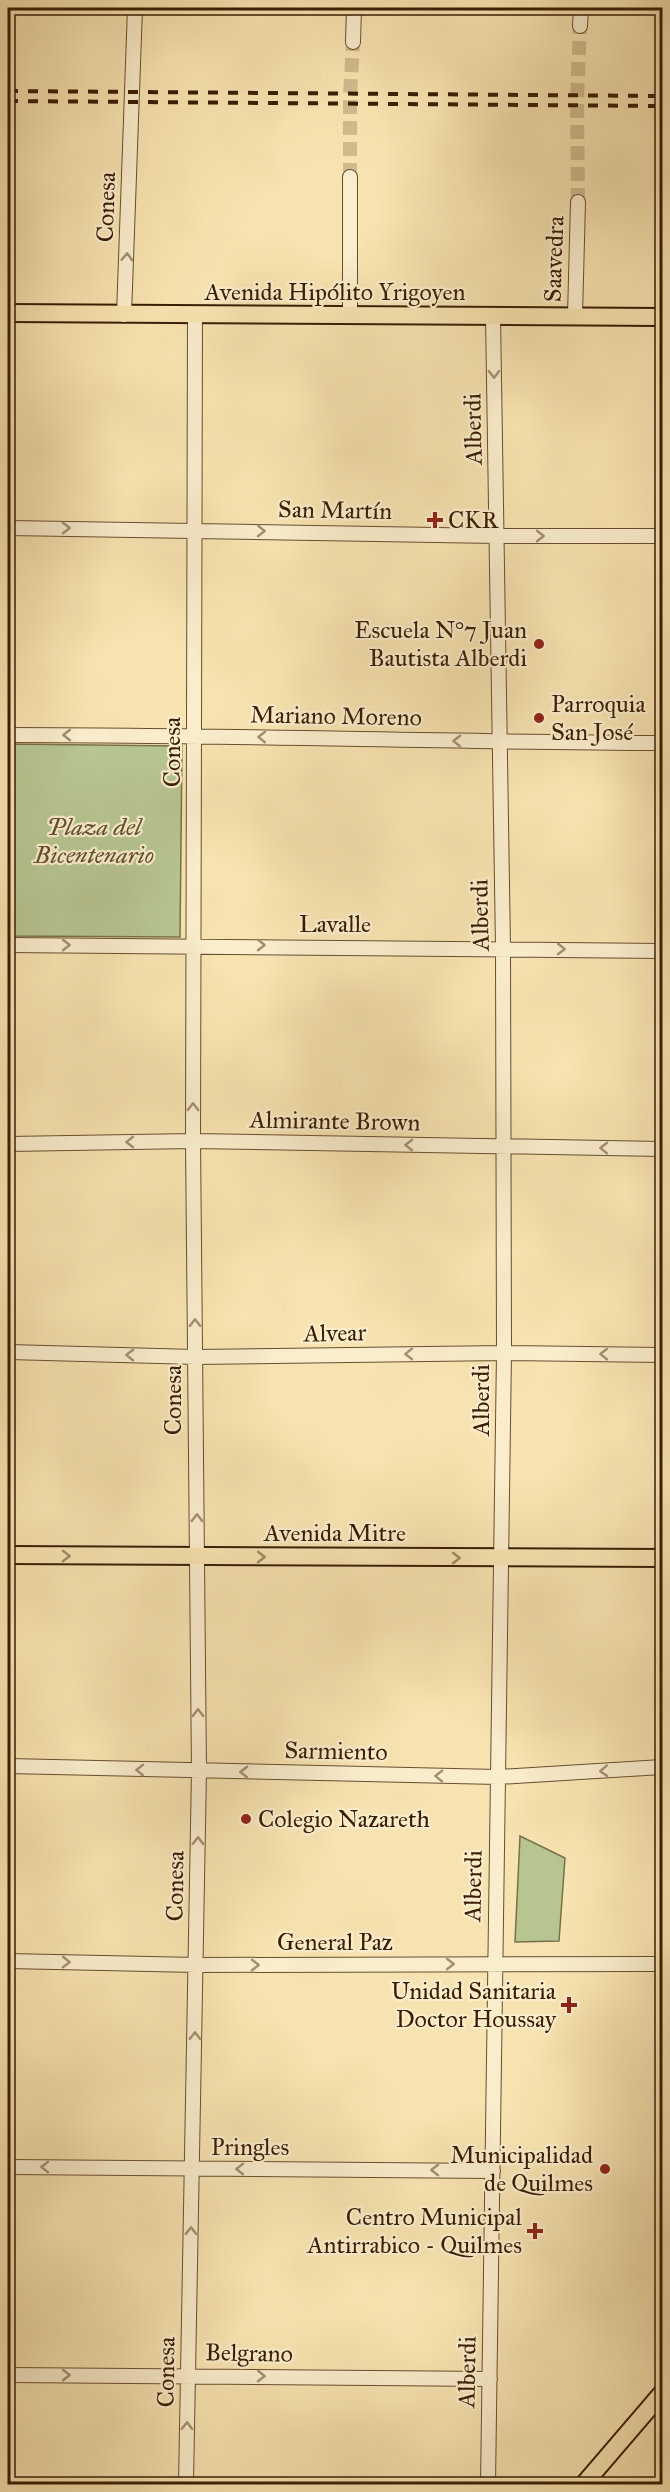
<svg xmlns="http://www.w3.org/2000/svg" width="670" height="2492" font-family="'IM FELL Great Primer',serif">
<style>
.green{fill:#b7c591;stroke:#78714a;stroke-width:1.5}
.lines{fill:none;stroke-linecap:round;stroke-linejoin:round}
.minor-tunnel{stroke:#d1bb8e;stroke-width:14;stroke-dasharray:14 7;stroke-linecap:butt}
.minor-casing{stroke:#694e2e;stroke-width:16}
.major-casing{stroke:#3a1d03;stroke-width:20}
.minor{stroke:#faedcc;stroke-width:14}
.major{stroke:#f7e3b1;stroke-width:16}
.rail{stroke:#3a1d03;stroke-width:4;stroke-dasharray:10 10;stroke-linecap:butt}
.oneway{stroke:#a48f72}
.oneway2{stroke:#a28a63}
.poi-dot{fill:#8f2418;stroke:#faedcc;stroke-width:2}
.labels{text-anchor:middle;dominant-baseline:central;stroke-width:4.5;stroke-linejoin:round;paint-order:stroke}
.street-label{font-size:24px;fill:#3a1d03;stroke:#faedcc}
.poi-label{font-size:24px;fill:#3a1d03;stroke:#faedcc;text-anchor:end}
.park-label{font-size:24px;font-style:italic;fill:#604f2e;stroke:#faedcc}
</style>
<rect width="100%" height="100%" fill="#f7e3b1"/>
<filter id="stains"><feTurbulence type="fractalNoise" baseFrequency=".00333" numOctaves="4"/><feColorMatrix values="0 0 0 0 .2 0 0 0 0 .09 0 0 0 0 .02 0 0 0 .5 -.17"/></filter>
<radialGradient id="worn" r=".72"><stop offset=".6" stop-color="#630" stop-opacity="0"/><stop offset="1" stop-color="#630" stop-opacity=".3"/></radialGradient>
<!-- green -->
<path class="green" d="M8 744 182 746 180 937 8 936Z
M520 1836 565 1858 559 1941 515 1942Z"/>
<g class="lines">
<!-- minor-tunnel -->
<path class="minor-tunnel" d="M350 177V97L353 42
M578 202 577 100 580 26"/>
<defs>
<path id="minor" d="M580 26 581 8
M353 42 354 8
M124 315 135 8
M350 315V177
M575 316 578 202
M8 528 497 536H662
M8 735C226 735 444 742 662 743
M8 945 662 951
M8 1144 193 1141 662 1149
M8 1352 196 1357 504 1353 662 1355
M8 1766 498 1777 662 1767
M8 1961 197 1965 662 1964
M8 2167 493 2171
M8 2375 490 2379
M186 2484 199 1771 193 1141 195 316
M488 2484 504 1353 503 947 493 316"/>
<path id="major" d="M8 313 662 317
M8 1555 662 1558
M584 2484 662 2393"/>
</defs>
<!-- minor casing -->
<use href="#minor" class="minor-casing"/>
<!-- major casing -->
<use href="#major" class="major-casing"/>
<!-- minor -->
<use href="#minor" class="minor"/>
<!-- major -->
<use href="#major" class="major"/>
<!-- rail -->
<path class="rail" d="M8 91 662 96
M8 101 662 106"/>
</g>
<!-- one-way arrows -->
<defs><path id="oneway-chevron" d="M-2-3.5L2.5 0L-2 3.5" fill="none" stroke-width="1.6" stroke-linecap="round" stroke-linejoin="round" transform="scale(1.5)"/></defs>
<g class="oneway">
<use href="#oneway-chevron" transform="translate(127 257) rotate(-88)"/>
<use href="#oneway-chevron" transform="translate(494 374) rotate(89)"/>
<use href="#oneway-chevron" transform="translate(66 528)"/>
<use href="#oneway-chevron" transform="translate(261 531) rotate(1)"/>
<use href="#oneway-chevron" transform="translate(540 536)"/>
<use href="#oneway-chevron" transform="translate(67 735) rotate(180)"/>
<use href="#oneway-chevron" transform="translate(262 737) rotate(-179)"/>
<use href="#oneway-chevron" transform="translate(457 741) rotate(-179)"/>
<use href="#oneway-chevron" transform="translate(66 945)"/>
<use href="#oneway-chevron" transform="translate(261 945)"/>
<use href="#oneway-chevron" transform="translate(561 949) rotate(1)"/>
<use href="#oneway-chevron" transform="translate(193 1107) rotate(-90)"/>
<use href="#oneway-chevron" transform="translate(130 1142) rotate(179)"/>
<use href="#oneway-chevron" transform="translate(409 1145) rotate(-179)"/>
<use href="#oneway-chevron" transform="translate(604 1148) rotate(-179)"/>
<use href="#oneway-chevron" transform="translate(195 1323) rotate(-91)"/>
<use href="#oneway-chevron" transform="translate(409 1354) rotate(179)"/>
<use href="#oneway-chevron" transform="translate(604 1354) rotate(-179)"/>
<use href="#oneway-chevron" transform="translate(130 1355) rotate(-179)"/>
<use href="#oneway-chevron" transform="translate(197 1518) rotate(-90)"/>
<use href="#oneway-chevron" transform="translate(198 1713) rotate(-90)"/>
<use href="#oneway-chevron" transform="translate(140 1770) rotate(-179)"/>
<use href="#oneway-chevron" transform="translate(604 1771) rotate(177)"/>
<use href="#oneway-chevron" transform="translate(244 1772) rotate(-179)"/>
<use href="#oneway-chevron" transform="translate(439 1776) rotate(-179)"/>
<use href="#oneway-chevron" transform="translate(198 1841) rotate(-89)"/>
<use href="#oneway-chevron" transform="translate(66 1962) rotate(1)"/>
<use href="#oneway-chevron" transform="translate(450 1964)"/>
<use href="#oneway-chevron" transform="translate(255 1965)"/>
<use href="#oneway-chevron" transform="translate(195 2036) rotate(-89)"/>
<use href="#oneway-chevron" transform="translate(45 2167) rotate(-179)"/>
<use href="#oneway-chevron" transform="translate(240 2169) rotate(-180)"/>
<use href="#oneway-chevron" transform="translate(435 2170) rotate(-180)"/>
<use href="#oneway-chevron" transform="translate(191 2231) rotate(-89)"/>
<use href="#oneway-chevron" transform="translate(66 2375)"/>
<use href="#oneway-chevron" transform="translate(261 2376) rotate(1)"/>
<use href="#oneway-chevron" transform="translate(187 2426) rotate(-89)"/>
</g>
<g class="oneway2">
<use href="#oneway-chevron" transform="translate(66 1556) rotate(1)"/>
<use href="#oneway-chevron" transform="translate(261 1557)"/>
<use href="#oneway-chevron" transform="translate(456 1558)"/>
</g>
<!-- markers -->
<g class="poi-dot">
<path d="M432 511h6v6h6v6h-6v6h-6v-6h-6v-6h6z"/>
<circle cx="539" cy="644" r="6"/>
<circle cx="539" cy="718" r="6"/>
<circle cx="246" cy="1819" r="6"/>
<path d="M566 1996h6v6h6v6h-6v6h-6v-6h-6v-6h6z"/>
<circle cx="605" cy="2169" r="6"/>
<path d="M532 2222h6v6h6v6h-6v6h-6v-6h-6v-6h6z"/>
</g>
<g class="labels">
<!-- street labels -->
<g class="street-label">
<text transform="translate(106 207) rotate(-88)">Conesa</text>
<text transform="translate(554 259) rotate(-88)">Saavedra</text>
<text x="335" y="292">Avenida Hipólito Yrigoyen</text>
<text transform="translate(473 429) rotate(-91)">Alberdi</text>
<text transform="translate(335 510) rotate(1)">San Martín</text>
<text transform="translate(336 716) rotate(1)">Mariano Moreno</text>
<text transform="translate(172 752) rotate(-90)">Conesa</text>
<text transform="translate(480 915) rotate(-91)">Alberdi</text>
<text x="335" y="924">Lavalle</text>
<text transform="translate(335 1121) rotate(1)">Almirante Brown</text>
<text transform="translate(335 1333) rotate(-1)">Alvear</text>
<text transform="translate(173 1400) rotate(-90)">Conesa</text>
<text transform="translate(481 1400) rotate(-90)">Alberdi</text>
<text x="335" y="1533">Avenida Mitre</text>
<text transform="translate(336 1751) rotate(1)">Sarmiento</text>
<text transform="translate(175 1886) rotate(-89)">Conesa</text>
<text transform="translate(473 1886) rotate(-89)">Alberdi</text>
<text x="335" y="1942">General Paz</text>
<text x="250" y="2147">Pringles</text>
<text transform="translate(249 2353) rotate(1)">Belgrano</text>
<text transform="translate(166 2372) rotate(-89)">Conesa</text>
<text transform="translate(467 2372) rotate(-89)">Alberdi</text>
</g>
<!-- poi labels -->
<g class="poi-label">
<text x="448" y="520" text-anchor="start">CKR</text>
<text x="527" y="630">Escuela N°7 Juan<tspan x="527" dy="28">Bautista Alberdi</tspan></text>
<text x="551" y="704" text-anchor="start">Parroquia<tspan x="551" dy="28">San José</tspan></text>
<text x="258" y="1819" text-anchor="start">Colegio Nazareth</text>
<text x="556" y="1991">Unidad Sanitaria<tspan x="556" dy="28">Doctor Houssay</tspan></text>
<text x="593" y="2155">Municipalidad<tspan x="593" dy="28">de Quilmes</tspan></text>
<text x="522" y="2217">Centro Municipal<tspan x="522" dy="28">Antirrabico - Quilmes</tspan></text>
</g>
<!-- park labels -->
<g class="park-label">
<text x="94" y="827">Plaza del<tspan x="94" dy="28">Bicentenario</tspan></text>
</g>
</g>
<!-- margin -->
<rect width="670" height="2492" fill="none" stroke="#f7e3b1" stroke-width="30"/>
<rect x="9" y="9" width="652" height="2474" fill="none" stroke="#3a1d03" stroke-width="3"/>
<rect x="15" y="15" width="640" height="2462" fill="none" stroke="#3a1d03" stroke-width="1.5"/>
<rect width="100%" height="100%" filter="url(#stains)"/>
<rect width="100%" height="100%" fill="url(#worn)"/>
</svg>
